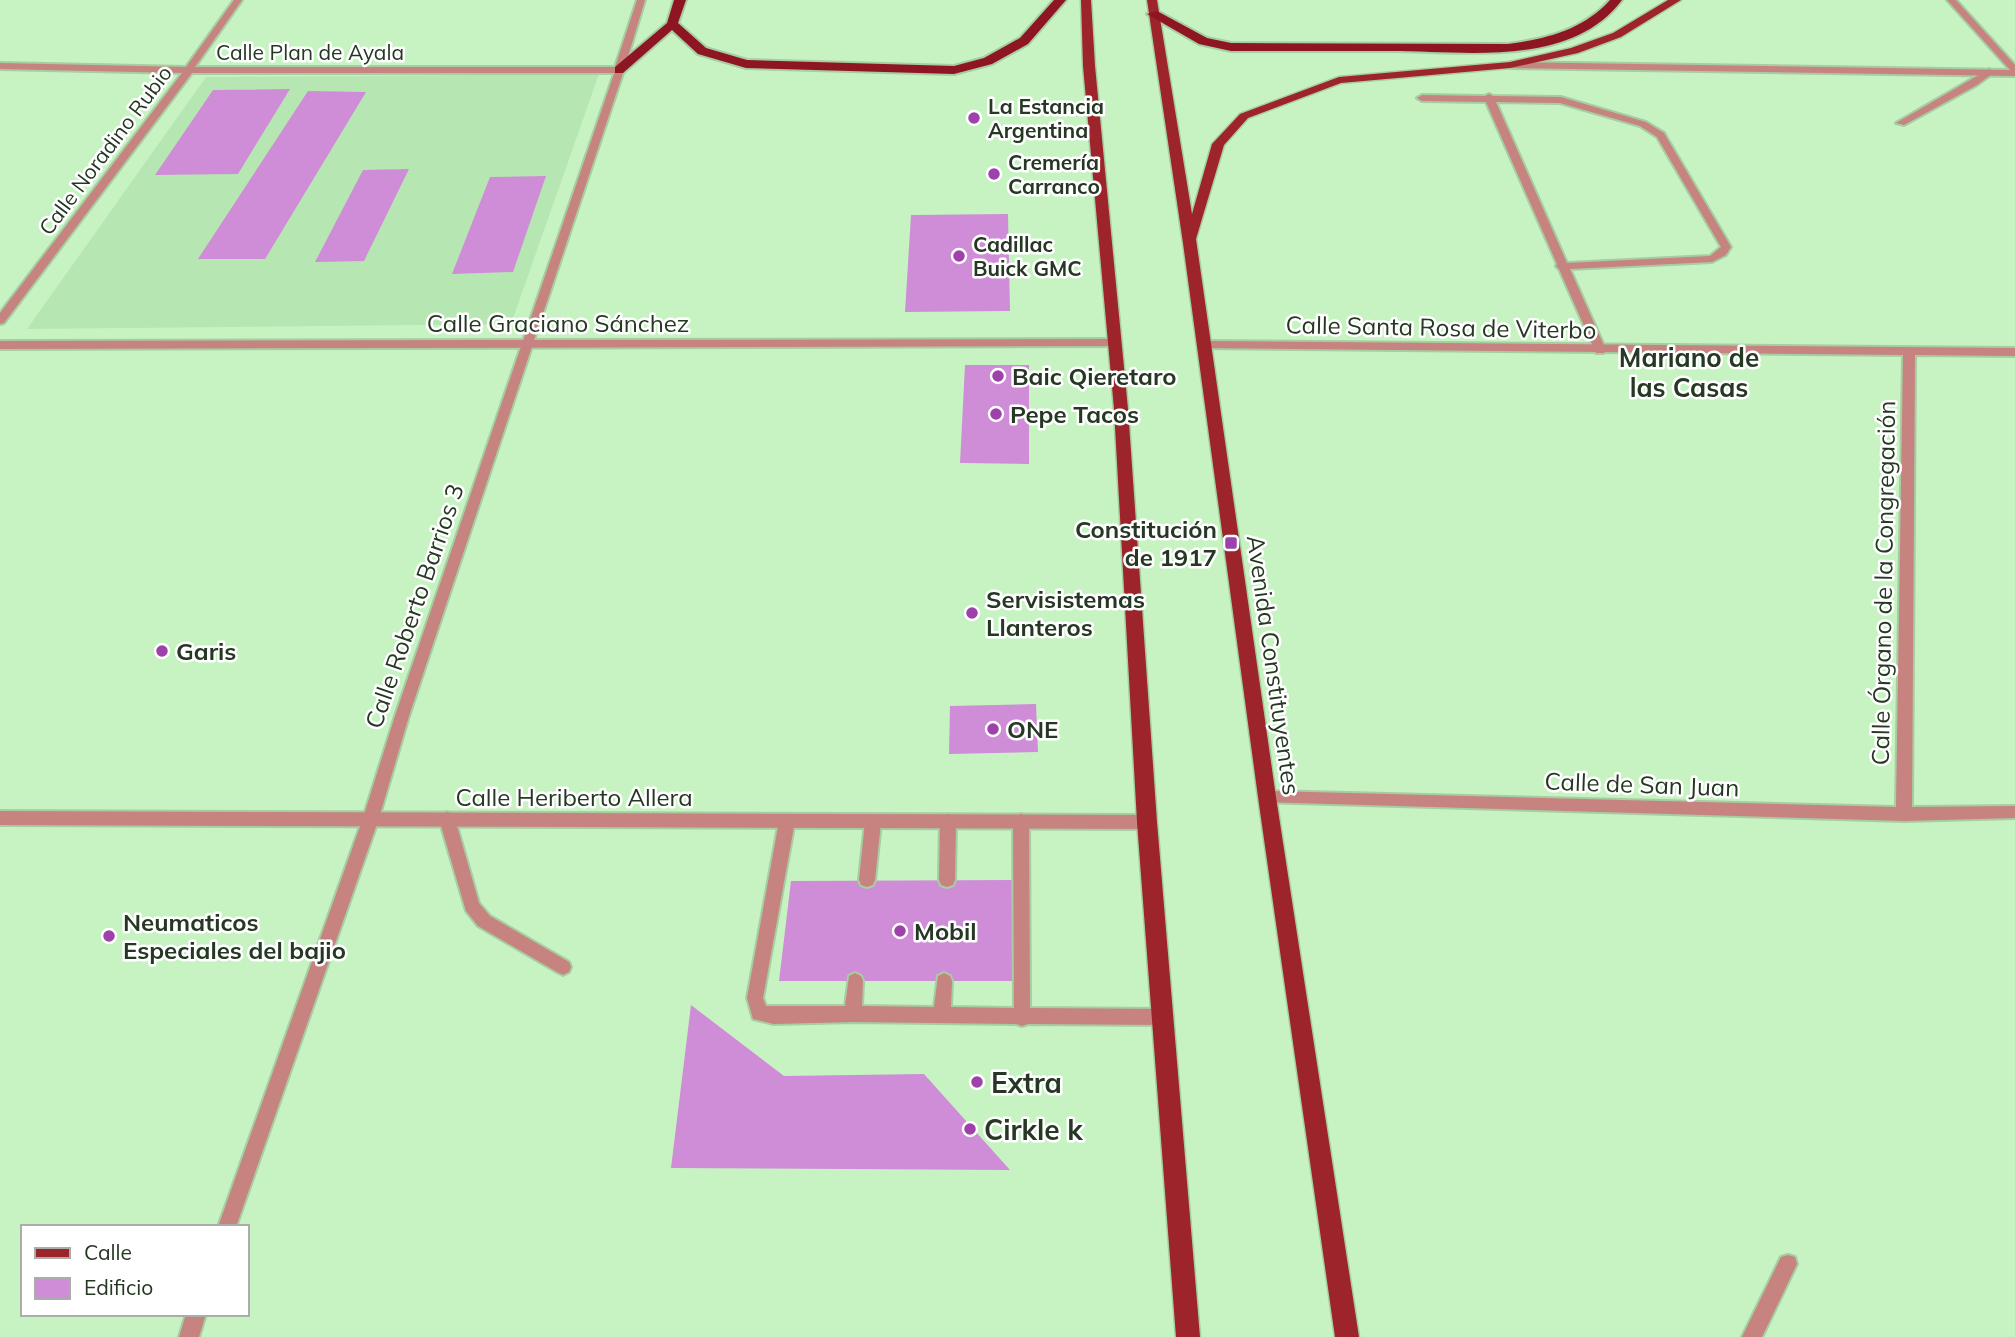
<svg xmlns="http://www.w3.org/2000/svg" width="2015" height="1337" font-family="Mulish,sans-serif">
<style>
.built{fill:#b6e6b2}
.building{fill:#ce8dd6}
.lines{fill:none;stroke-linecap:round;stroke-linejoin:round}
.service-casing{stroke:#a7cda3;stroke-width:4}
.minor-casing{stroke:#a7cda3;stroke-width:4}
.tertiary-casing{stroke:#a7cda3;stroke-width:4}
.primary-casing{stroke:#a7cda3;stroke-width:3}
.trunk-casing{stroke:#a7cda3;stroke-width:4}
.service{fill:#c6837f;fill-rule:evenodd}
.minor{fill:#c6837f;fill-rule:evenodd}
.tertiary{fill:#c6837f;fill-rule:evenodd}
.primary{fill:#9d242b;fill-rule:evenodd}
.trunk{fill:#8e1622;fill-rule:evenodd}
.poi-dot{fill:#9e41aa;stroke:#fff;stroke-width:2.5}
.labels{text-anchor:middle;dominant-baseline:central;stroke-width:5;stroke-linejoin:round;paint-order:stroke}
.far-street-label{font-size:21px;fill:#263724;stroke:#fff}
.far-poi-label{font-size:21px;font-weight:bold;fill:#263724;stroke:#fff;text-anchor:start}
.street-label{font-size:24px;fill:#263724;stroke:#fff}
.poi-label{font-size:24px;font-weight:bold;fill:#263724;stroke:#fff;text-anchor:start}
.neighbourhood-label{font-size:26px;font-weight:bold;fill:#263724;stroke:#fff}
.near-poi-label{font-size:28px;font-weight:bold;fill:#263724;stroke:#fff;text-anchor:start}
</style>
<rect width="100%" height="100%" fill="#c7f3c3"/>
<!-- built -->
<path class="built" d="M599 74 511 324 27 329 206 77Z"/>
<!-- building -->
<path class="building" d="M290 89 238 174 155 175 213 90Z
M308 91 366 92 265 259H198Z
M409 169 364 261 315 262 363 170Z
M546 176 513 272 452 274 490 177Z
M1008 214 1010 311 905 312 911 215Z
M965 365H1029V464L960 463Z
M1036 704 1038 752 949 754 950 706Z
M1014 880V981H779L791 881Z
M691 1005 784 1076 924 1074 1010 1170 671 1168Z"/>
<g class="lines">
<defs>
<path id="service" d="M1989 69 1994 72 1992 74 1977 85 1904 125 1896 123Z
M1489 94 1493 96 1561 97 1646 122 1664 133 1731 247 1726 255 1712 262 1570 269 1606 350 1604 353H1596L1559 269 1556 266 1557 264 1486 102 1422 101 1417 98 1422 95 1485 96ZM1496 102 1560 103 1640 126 1657 137 1721 247 1710 256 1567 263Z
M447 812 452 814 455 819 479 903 490 916 569 962 571 967 569 972 563 975 557 972 478 926 466 911 439 819 442 814Z
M787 814 792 816 795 821 763 998 766 1006H845L849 976 855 973 861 976 863 981 862 1006 934 1007 938 976 944 973 950 976 952 981 951 1007 1014 1008 1013 821 1016 816 1021 814 1026 816 1029 821 1030 1008 1165 1009 1171 1011 1173 1017 1171 1023 1165 1025 1028 1024 1022 1026 1016 1024 853 1022 774 1024 753 1019 747 998 779 821 782 816Z
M948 814 953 816 956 821 955 880 953 885 947 887 941 885 939 880 940 821 943 816Z
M873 815 878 817 881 822 875 880 873 885 867 887 861 885 859 880 865 822 868 817Z
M1788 1255 1795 1257 1797 1264 1762 1337H1742L1781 1257Z"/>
<path id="minor" d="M234 0H242L195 67H615L637 0H645L624 70 619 73H192L4 323 0 324V313L182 73 0 69V63L186 67Z
M1947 0H1956L2015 65V76L1510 68 1506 65 1510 62 2010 70Z
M1115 339 1119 340V346L0 349V341Z
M1204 341 2015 348V356L1915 355 1912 807 2015 806V818L1904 821 1262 802 1259 797 1262 792 1267 791 1896 807 1903 355 1200 348V342Z
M0 811 1147 815 1152 817 1155 822 1152 827 1147 829 0 825Z"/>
<path id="tertiary" d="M616 68 624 70 409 716 379 818 236 1227H218L363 818 395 716Z
M186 1314H206L199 1337H179Z"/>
<path id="primary" d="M1081 0H1091L1095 66 1128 409 1157 822 1200 1337H1176L1137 822 1114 409 1083 66Z
M1147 0H1157L1192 214 1212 144 1240 114 1339 77 1510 62 1571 48 1613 33 1668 0H1681L1621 37 1578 53 1510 68 1341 83 1248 118 1224 145 1196 239 1276 797 1359 1337H1335L1258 797 1183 243Z"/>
<path id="trunk" d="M674 0H686L678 23 706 48 747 60 954 66 984 58 1020 38 1054 0H1066L1028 44 992 64 954 74 746 68 698 54 672 30 623 73H615V67L667 23Z
M1610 0H1622C1571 68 1466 51 1391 51 1338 51 1284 51 1231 51L1199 44 1147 14 1157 11 1207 38 1231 43 1508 44C1546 39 1583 30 1610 0Z"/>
</defs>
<!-- service casing -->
<use href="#service" class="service-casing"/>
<!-- minor casing -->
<use href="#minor" class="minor-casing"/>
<!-- tertiary casing -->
<use href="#tertiary" class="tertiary-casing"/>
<!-- primary casing -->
<use href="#primary" class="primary-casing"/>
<!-- trunk casing -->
<use href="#trunk" class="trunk-casing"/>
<!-- service -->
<use href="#service" class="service"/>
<!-- minor -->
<use href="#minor" class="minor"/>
<!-- tertiary -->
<use href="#tertiary" class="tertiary"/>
<!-- primary -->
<use href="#primary" class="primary"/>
<!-- trunk -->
<use href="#trunk" class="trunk"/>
</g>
<!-- markers -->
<g class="poi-dot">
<circle cx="974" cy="118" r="7"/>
<circle cx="994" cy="174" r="7"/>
<circle cx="959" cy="256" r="7"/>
<circle cx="998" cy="376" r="7"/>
<circle cx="996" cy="414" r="7"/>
<rect x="1224" y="536" width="14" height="14" rx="3.5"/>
<circle cx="972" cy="613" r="7"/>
<circle cx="162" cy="651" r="7"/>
<circle cx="993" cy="729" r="7"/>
<circle cx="900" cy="931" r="7"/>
<circle cx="109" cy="936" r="7"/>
<circle cx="977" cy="1082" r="7"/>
<circle cx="970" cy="1129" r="7"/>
</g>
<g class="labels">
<!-- far-street labels -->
<g class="far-street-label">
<text x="310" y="52">Calle Plan de Ayala</text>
<text transform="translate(105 150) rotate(-53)">Calle Noradino Rubio</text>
</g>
<!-- far-poi labels -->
<g class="far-poi-label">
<text x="988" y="106">La Estancia<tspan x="988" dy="24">Argentina</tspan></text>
<text x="1008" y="162">Cremería<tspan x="1008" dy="24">Carranco</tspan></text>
<text x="973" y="244">Cadillac<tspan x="973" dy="24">Buick GMC</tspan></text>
</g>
<!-- street labels -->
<g class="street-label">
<text x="558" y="323">Calle Graciano Sánchez</text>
<text transform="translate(1441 327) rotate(1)">Calle Santa Rosa de Viterbo</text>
<text transform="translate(1883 583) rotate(-89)">Calle Órgano de la Congregación</text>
<text transform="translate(414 606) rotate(-71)">Calle Roberto Barrios 3</text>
<text transform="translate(1274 665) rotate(82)">Avenida Constituyentes</text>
<text transform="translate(1642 784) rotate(2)">Calle de San Juan</text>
<text x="574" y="797">Calle Heriberto Allera</text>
</g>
<!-- poi labels -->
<g class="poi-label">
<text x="1012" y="376">Baic Qieretaro</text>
<text x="1010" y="414">Pepe Tacos</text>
<text x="1217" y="529" text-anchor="end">Constitución<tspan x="1217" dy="28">de 1917</tspan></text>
<text x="986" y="599">Servisistemas<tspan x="986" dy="28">Llanteros</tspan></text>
<text x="176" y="651">Garis</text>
<text x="1007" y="729">ONE</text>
<text x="123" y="922">Neumaticos<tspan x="123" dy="28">Especiales del bajio</tspan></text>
<text x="914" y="931">Mobil</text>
</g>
<!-- neighbourhood labels -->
<g class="neighbourhood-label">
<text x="1689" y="357">Mariano de<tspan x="1689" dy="30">las Casas</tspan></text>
</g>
<!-- near-poi labels -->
<g class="near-poi-label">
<text x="991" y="1082">Extra</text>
<text x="984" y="1129">Cirkle k</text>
</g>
</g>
<!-- legend -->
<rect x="21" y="1225" width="228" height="91" fill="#ffffff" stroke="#a8afa7" stroke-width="2"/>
<rect x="35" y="1248" width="35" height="10" fill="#9d242b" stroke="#a8afa7" stroke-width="2"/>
<text x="84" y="1260" font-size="21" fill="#263724">Calle</text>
<rect x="35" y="1278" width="35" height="21" fill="#ce8dd6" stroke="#a8afa7" stroke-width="2"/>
<text x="84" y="1295" font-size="21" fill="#263724">Edificio</text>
</svg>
